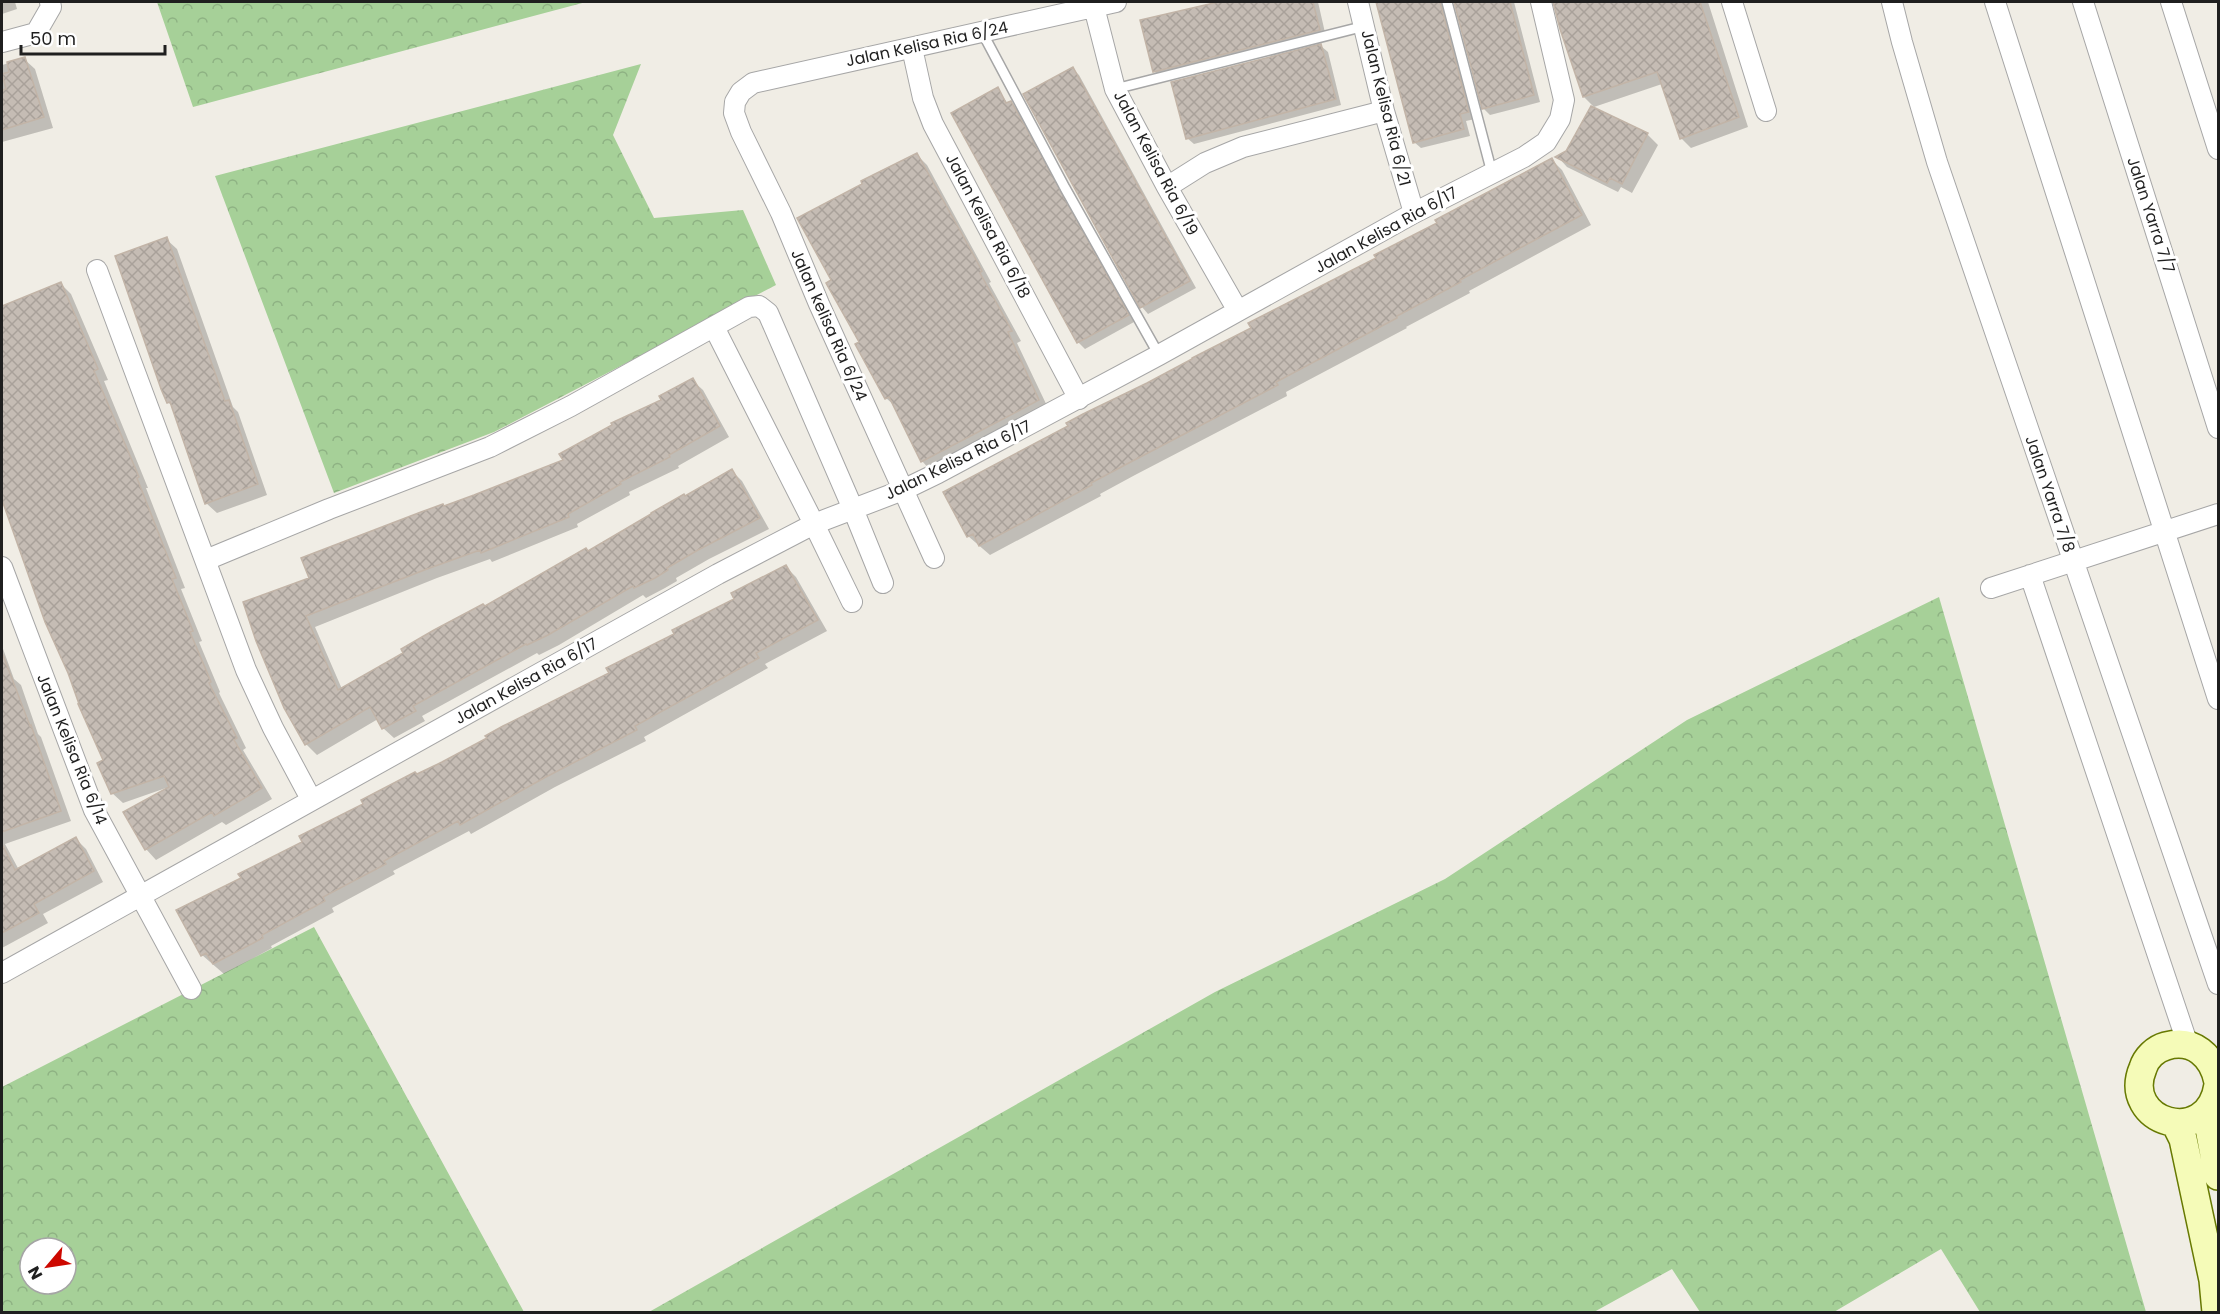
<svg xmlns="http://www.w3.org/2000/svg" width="2220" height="1314" font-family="Poppins,sans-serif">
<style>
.forest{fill:url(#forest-crowns);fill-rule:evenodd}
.shadow{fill:#0003}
.building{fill:url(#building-cross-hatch);stroke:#c2b4a7;stroke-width:1.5}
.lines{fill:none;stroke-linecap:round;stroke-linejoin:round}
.lane-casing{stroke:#a6a6a6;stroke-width:12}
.street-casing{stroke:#a6a6a6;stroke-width:22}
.secondary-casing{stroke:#677902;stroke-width:30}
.lane{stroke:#fff;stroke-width:9}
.street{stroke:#fff;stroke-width:20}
.secondary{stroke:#f5fbb8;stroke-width:27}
.labels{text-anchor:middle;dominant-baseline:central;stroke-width:6;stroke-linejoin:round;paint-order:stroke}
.street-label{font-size:16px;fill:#1f1f1f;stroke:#fff}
</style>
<defs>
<pattern id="forest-crowns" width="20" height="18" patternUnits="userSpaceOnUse" patternTransform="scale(1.5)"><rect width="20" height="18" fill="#a6d098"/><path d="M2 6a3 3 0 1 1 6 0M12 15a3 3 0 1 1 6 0" fill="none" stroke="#8eb283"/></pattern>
<pattern id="building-cross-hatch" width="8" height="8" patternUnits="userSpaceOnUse" patternTransform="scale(1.5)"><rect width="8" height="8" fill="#c5bcb4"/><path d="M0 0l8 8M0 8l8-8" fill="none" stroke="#a9a19a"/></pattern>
</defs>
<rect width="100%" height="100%" fill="#f0ede5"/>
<!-- forest -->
<path class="forest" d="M157 2H586L193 107Z
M641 64 613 135 654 218 743 210 776 285 494 432 334 493 215 176Z
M1939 597 2146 1312H1980L1941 1249 1834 1312H1700L1672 1269 1594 1312H649L1215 992 1445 879 1687 720Z
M314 927 524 1312H2V1087ZM30 1248H66V1284H30Z"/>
<!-- shadow -->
<path class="shadow" d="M2 2H15L17 9 2 14Z
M1224 2H1318L1326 37 1161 78 1154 71 1142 21Z
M1377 2H1514L1540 102 1490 115 1483 108 1455 2H1452L1447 7 1475 119 1466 121 1470 136 1421 148 1414 142Z
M1554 2H1708L1748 127 1691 148 1681 138 1662 84 1594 107 1584 97Z
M1321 46 1328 52 1341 105 1194 144 1187 138Z
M24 59 35 69 53 128 2 142V65Z
M1073 69 1079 75 1196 288 1148 314 1142 307 1025 95Z
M998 89 1008 104 1011 103 1017 109 1134 322 1085 349 1078 342Z
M1647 134 1658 145 1632 193 1621 187 1618 192 1567 167 1558 157Z
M917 155 927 165 991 282 989 283 1021 341 1017 343 1049 410 932 472 922 461 896 407 886 398 834 281Z
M1552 160 1562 170 1591 225 1469 291 1470 293 1406 327 1407 328 1286 392 1287 396 1135 475 1100 494 1101 496 990 555 968 536 945 493 1253 328Z
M166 239 177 249 233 407 238 412 267 495 217 513 206 503 174 408 168 402Z
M61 284 71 294 108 380 104 381 148 488H146L185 588 181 589 202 641 199 642 220 692 219 693 246 748 243 750 272 799 226 825 222 822 156 860 146 849 166 790V788L123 803 112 793 105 761 47 621 2 496 4 495 2 490V307Z
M692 380 703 390 729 437 678 466 679 468 629 492 630 495 577 524 578 527 492 562 490 559 437 578 315 627 342 689 485 607 589 552 732 471 742 481 769 529 709 559 676 578 677 581 665 588 646 598 643 595 559 645 539 655 537 653 422 716 425 721 394 738 383 728 378 719 317 755 306 744 286 707 311 579 445 508 565 460 663 401Z
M786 567 796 577 827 631 765 664 768 668 644 737 646 741 555 787 471 834 469 831 393 871 395 874 332 908 334 912 271 946 272 948 224 974 202 955 243 879 417 776 611 674Z
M2 646 14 679 21 685 38 734 41 737 71 821 5 844 19 870 76 839 86 849 103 882 43 914 48 923 2 948Z"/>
<!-- building -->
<path class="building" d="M1218 2H1313L1320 30 1153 72 1140 20Z
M1376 2H1440L1469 112 1460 114 1464 129 1413 143Z
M1454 2H1510L1534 95 1482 109Z
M1553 2H1700L1739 117 1680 139 1657 72 1583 97 1560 29Z
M1321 44 1336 99 1186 139 1171 82Z
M25 57 44 117 2 130V90L6 89 2 74 9 72 7 62Z
M1073 67 1190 281 1140 308 1023 94Z
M998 87 1006 103 1011 101 1129 315 1077 343 951 113Z
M1591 106 1648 133 1622 184 1610 178 1607 183 1555 157 1566 151Z
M917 153 973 254 982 271 980 273 1012 331 1008 332 1039 400 921 462 889 397 885 399 855 344 859 342 826 283 831 280 797 218 862 184 861 181Z
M1552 158 1582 215 1460 280 1461 282 1397 316V318L1276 382 1278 385 1125 465 1091 483 1092 485 979 546 973 534 967 537 943 492 1068 426 1066 423 1083 414 1147 383 1192 359V358L1251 328 1248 323 1376 258 1374 255 1437 223 1435 220Z
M167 237 225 401 229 400 258 484 205 504 170 402 167 403 161 389 115 256Z
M61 282 98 369 94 371 139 477 137 478 176 578 172 579 193 631 190 632 211 682 209 683 237 738 234 740 262 788 214 816 212 812 145 850 123 812 169 787 164 776 111 794 97 763 103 760 78 704H79L68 673 45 622 2 500V306Z
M693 378 720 426 669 455 670 457 620 482 621 484 568 514 569 517 481 553 480 550 427 569 306 616 338 690 403 653 401 649 434 630 483 604 485 606 586 548 588 551 651 514V513L684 494 685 496 732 469 760 518 698 550 667 568 668 570 655 578 634 588 633 586 548 635 527 645 526 644 413 706 416 711 382 729 370 707 305 745 284 708 256 641 243 602 309 578 301 558 421 512 443 504 444 506 474 495 563 460 559 454 612 425 611 423 661 400 659 396Z
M786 565 818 620 756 653 759 658 635 726 637 730 544 778 460 825 458 821 384 861 386 864 323 897 325 901 262 935 263 938 213 964 206 953 201 956 176 910 241 878 238 874 302 842 299 836 363 804 361 800 415 772 417 774 442 762 487 738 485 736 503 726 609 673 606 668 674 634 672 630 734 599 731 593Z
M2 655H3L30 726 31 725 61 811 2 832Z
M76 837 94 871 34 904 39 913 2 933V844L15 870Z"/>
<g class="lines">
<defs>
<path id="lane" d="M1447 2 1492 173
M982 32 1065 188 1159 355
M1115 89 1365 26"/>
<path id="street" d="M1358 2 1384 111 1414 213
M1732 2 1766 111
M1892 2 1902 42 1937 162 2218 984
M1995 2 2218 699
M2083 2 2218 428
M2171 2 2218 149
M1094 7 1115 89 1167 187 1238 311
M2 42 36 33 51 7 50 2
M912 48 923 98 933 124 1079 399
M1167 187 1205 163 1243 147 1384 111
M97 270 246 670 273 728 311 799
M714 327 814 524 852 602
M934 558 819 304 781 213 741 132 734 113 735 102 741 92 753 83 1116 2
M206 560 329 509 490 447 571 406 749 307 759 306 768 313 853 509 883 583
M2 567 94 810 191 989
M2030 575 2188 1045
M1991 588 2218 514
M2 973 718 574 814 524 903 490 938 473 1159 355 1414 213 1524 157 1546 142 1560 119 1564 100 1541 2"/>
<path id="secondary" d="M2218 1082C2213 1056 2193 1038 2166 1046 2155 1049 2146 1058 2143 1068 2120 1122 2208 1150 2218 1085
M2206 1112 2218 1176
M2175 1123 2183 1139 2213 1280 2216 1312"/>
</defs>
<!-- lane casing -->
<use href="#lane" class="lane-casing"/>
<!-- street casing -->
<use href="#street" class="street-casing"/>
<!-- secondary casing -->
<use href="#secondary" class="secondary-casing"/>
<!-- lane -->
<use href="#lane" class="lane"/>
<!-- street -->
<use href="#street" class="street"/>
<!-- secondary -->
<use href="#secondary" class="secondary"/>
</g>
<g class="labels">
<!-- street labels -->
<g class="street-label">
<text transform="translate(927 44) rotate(-12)">Jalan Kelisa Ria 6/24</text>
<text transform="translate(1386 108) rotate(76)">Jalan Kelisa Ria 6/21</text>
<text transform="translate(1156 163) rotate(62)">Jalan Kelisa Ria 6/19</text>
<text transform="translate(2151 215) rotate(72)">Jalan Yarra 7/7</text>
<text transform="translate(988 226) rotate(62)">Jalan Kelisa Ria 6/18</text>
<text transform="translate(1386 230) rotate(-29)">Jalan Kelisa Ria 6/17</text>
<text transform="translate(829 325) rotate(66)">Jalan kelisa Ria 6/24</text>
<text transform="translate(958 460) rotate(-26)">Jalan Kelisa Ria 6/17</text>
<text transform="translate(2050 494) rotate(71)">Jalan Yarra 7/8</text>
<text transform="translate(526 681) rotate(-29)">Jalan Kelisa Ria 6/17</text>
<text transform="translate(72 749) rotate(68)">Jalan Kelisa Ria 6/14</text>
</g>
</g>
<!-- border -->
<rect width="2220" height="1314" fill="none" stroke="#1f1f1f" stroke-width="6"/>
<!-- north arrow -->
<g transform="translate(48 1266) rotate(241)"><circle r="28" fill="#ffffff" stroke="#a5a5a5" stroke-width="1.5"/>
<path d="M0-4.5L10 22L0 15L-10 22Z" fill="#cd0800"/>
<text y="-9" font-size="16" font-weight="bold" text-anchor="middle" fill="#1f1f1f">N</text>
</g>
<!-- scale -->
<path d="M21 45v9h144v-9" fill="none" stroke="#1f1f1f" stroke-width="3"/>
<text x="30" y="45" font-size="18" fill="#1f1f1f" stroke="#ffffff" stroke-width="4.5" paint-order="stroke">50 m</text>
</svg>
